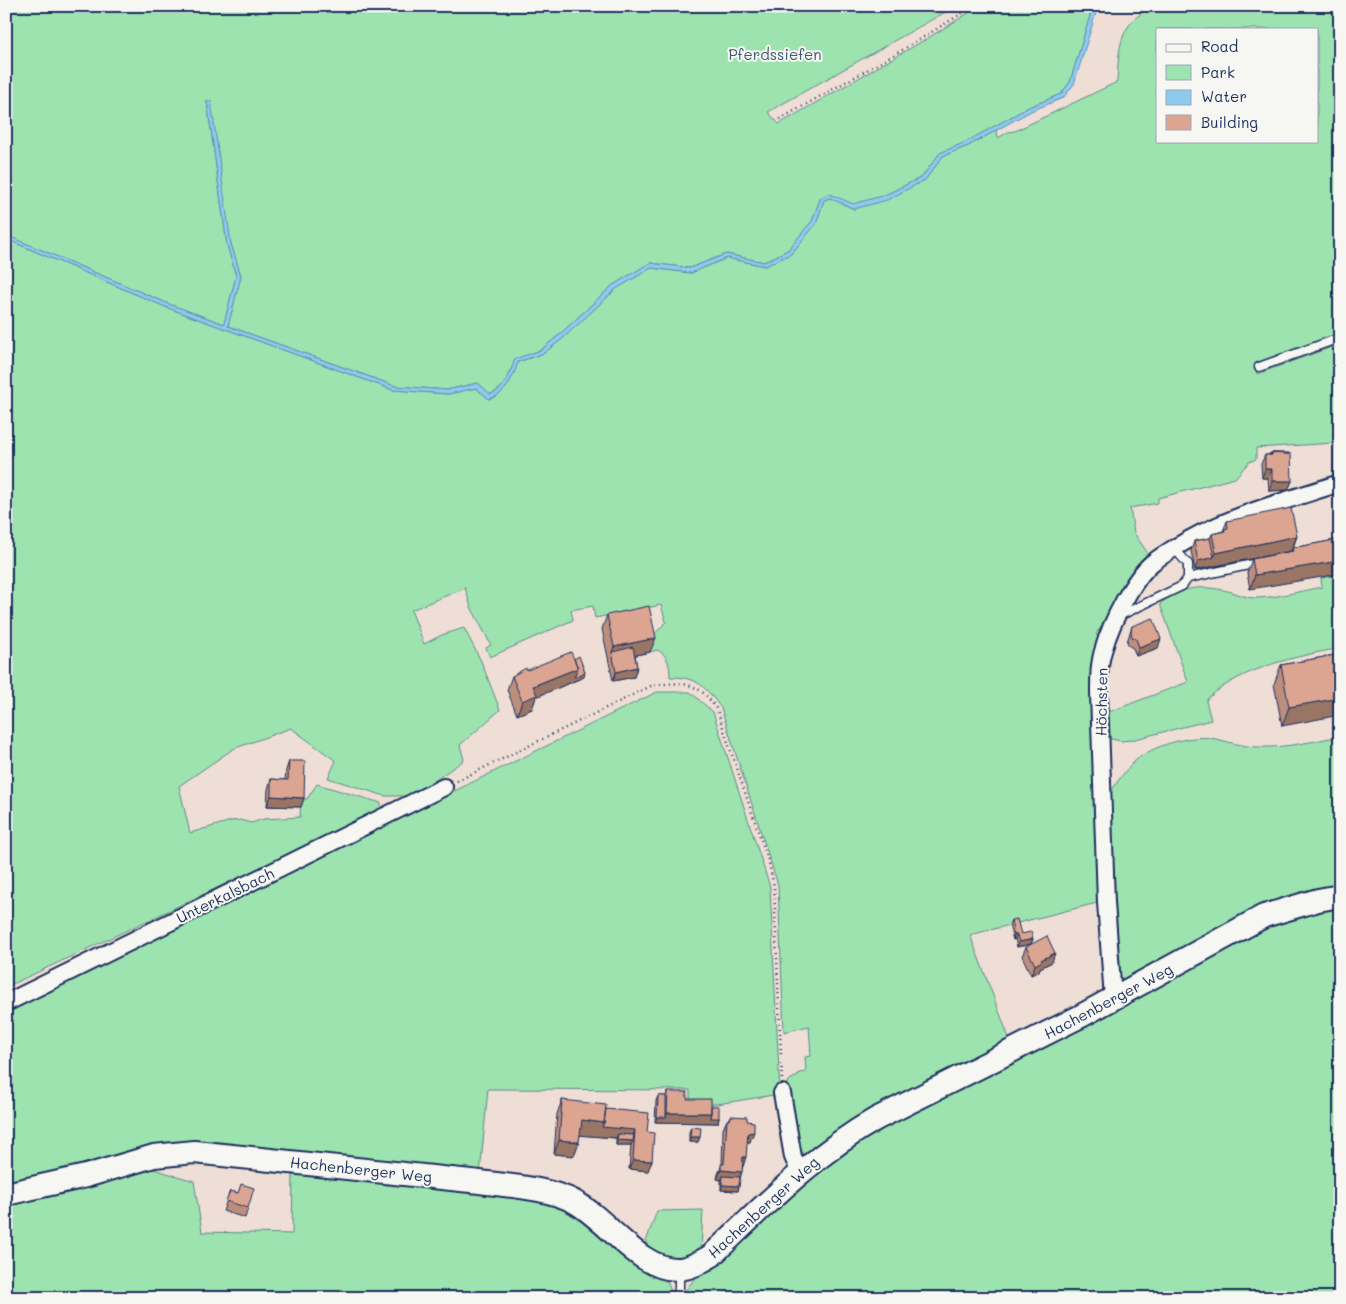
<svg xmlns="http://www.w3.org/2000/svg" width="1346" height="1304" font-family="Mali,sans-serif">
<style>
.green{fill:#9de3b0;stroke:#5c8987;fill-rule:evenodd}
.water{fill:#8dcbee;stroke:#5f8db4}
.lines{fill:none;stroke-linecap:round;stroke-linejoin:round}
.lane-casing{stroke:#1b2f5e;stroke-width:11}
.street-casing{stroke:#1b2f5e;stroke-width:20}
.secondary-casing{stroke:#1b2f5e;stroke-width:26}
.path{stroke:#1b2f5e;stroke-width:2.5;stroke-dasharray:1 4;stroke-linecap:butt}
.lane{stroke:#f6f6f2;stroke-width:8}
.street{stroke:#f6f6f2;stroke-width:16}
.secondary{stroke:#f6f6f2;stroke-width:22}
.wall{fill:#bc8e7e;stroke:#1b2f5e}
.shaded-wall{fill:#997466;stroke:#1b2f5e}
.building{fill:#dba592;stroke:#1b2f5e}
.labels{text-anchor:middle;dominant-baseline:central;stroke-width:4;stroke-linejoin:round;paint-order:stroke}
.park-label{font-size:15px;fill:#3c5c72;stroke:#f6f6f2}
.street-label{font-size:15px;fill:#1b2f5e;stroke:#f6f6f2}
</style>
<rect width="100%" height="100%" fill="#eeded5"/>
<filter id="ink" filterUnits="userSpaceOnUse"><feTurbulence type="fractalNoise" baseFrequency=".02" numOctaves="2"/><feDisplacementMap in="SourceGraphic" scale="10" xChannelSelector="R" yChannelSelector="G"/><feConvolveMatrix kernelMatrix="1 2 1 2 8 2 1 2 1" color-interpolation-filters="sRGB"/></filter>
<g filter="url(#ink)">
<!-- green -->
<path class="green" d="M6 6H956L768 112 779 124 928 38 980 6H1093L1070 82 1061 94 1029 107 966 142 940 153 922 177 885 195 853 205 830 194 821 197 812 221 788 250 764 262 726 254 690 268 650 263 613 285 558 336 541 350 515 359C511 371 504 391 490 394L478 383 447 390 395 386 228 326 241 276 231 244 207 101 227 245 236 276 224 324 169 304 6 235Z
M1153 6H1340V333L1254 364 1257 374 1340 344V475L1333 478 1334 443 1256 448V459L1249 462 1235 478 1158 498V503L1130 508 1134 533 1151 558 1104 631 1098 630 1096 635 1102 638 1096 653 1091 680 1101 902 970 935 1011 1043 803 1160 796 1156 786 1084 791 1079 798 1076 799 1073 806 1072 805 1057 811 1056 809 1026 784 1032 778 885 721 708C705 687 699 677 670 677 670 666 668 654 657 650L650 652 648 641 666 622 661 605 595 618 593 606 571 610 573 620 490 657 486 648 491 645 471 607 465 588 411 610 424 644 442 635 464 628 481 661 500 710 460 745 464 760 413 796H385L328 778 336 761 291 728 233 749 179 786 190 833 231 821 240 820 251 823 264 819 300 817 301 799H307L317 784 381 803V811L6 987V239L168 308 393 390 448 394 476 388 489 399C506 395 513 377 518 362L544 353 561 340 616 289 651 268 691 273 727 258 765 266 791 254 816 224 824 200 830 198 854 209 925 180 943 156 968 146 997 130 998 138 1008 132 1015 131 1117 82C1119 48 1118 24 1153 6ZM1157 29H1317V141H1157Z
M1340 574V648C1294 657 1244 667 1208 698L1206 701 1211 720 1131 740 1121 741 1107 738 1106 713 1188 682 1160 604C1183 585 1203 585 1232 592 1239 594 1246 598 1254 598 1277 598 1300 591 1322 587L1321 578Z
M657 692H690L713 712 770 887 780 1094 717 1104H690V1090L488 1089 480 1174 151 1146 24 1180 6 1184V1010Z
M1340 736V889L1128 982 1117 975 1109 794C1117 783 1125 770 1135 761 1151 746 1190 735 1211 738 1227 741 1243 747 1260 747 1287 748 1314 741 1340 736Z
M1340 905V1298H682L685 1291 700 1272 835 1155 867 1134 1278 920Z
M150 1168 194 1181 202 1232 292 1234 293 1171 526 1197 557 1205 586 1220 609 1240 633 1264 665 1277 671 1291 669 1298H6V1204Z
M703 1210 701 1250 692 1256 660 1257 644 1247 657 1211Z"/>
<!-- water -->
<path class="water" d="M1093 6H1098L1074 84 1063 98 1031 111 968 146 943 156 925 180 887 200 854 209 830 198 824 200 816 224 791 254 765 266 727 258 691 273 651 268 616 289 561 340 544 353 518 362C513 377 506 395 489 399L476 388 448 394 393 390 168 308 6 239V235L169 304 224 324 236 276 227 245 207 101H211L231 244 241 276 228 326 395 386 447 390 478 383 490 394C505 391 511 371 515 359L541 350 558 336 613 285 650 263 690 268 726 254 764 262 788 250 812 221 821 197 830 194 853 204 885 195 922 177 940 153 966 142 1029 107 1061 94 1070 82Z"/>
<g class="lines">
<defs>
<path id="lane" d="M1259 367 1331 341 1340 339
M1188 578 1253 564
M1119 616 1182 586 1188 578V564L1174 548
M677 1298 679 1288V1271"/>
<path id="street" d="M1113 999 1106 902 1099 693C1099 678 1099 662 1104 648 1111 623 1133 579 1152 563 1158 558 1165 554 1171 550 1223 517 1282 502 1340 483
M6 1003 444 787
M782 1093 793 1157 800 1172"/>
<path id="secondary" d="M6 1194 86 1176 154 1156 194 1152 480 1182C509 1186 547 1188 573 1201 608 1219 640 1272 680 1269 692 1268 702 1261 711 1256 764 1206 813 1155 876 1119L1081 1016 1264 916 1318 900 1340 896"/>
</defs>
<!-- lane casing -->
<use href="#lane" class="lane-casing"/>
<!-- street casing -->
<use href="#street" class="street-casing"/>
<!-- secondary casing -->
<use href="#secondary" class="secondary-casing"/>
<!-- path -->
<path class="path" d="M780 119 899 52 974 6
M457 781 653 685C684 682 699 681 717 710L769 863 774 886 782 1079"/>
<!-- lane -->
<use href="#lane" class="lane"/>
<!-- street -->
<use href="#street" class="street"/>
<!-- secondary -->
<use href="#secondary" class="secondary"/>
</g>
<!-- wall -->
<path class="wall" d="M1270 453 1292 481 1288 490 1269 491 1268 478H1262L1261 464 1265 455H1269Z
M1227 521 1297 536 1293 548 1335 540 1250 589 1247 573 1252 559 1291 552V551L1195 570 1191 551 1194 541 1210 538 1212 534 1223 531Z
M607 615 650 652 635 655 637 667 634 677 613 681 602 629Z
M1132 626 1158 648 1136 656 1133 648 1129 646 1127 642Z
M1340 654 1282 726 1274 684 1281 665Z
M574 659 584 677 536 697 532 709 517 715 507 690 512 676Z
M289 761 304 798 301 807 267 806 268 789 271 779 285 780 286 770Z
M1011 920 1021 934 1033 939 1031 944 1017 947 1015 939 1013 940 1009 925Z
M1026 947 1052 962 1040 968 1039 971 1031 975 1022 956Z
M668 1092 687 1099 711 1106 719 1118 718 1123 655 1122 656 1101 658 1096H666Z
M562 1100 606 1109 647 1132 648 1171 629 1169 631 1145H616V1138L580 1135 574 1156 554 1154 557 1114Z
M731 1116 747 1121 750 1142H747L738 1191 721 1190V1180L717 1179 718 1174 722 1164 723 1129 727 1120H729Z
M691 1127 700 1137 698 1142H689V1132Z
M230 1191 238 1193 248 1208 245 1218 223 1211Z"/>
<!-- shaded-wall -->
<path class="shaded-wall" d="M1265 469H1272L1268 478H1262Z
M1272 481H1292L1288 490 1269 491Z
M1297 536 1291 551 1195 570 1198 561 1214 557 1216 553Z
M1339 561 1340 574 1250 589 1255 575Z
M656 638 650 652 614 660 612 652 614 647Z
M1161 639 1158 648 1136 656 1139 647Z
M637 667 634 677 613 681 616 672Z
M578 668 585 672 584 677 536 697 532 709 517 715 522 701 533 686Z
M1340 698V715L1282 726 1289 707Z
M271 796 304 798 301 807 267 806Z
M1014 935H1017L1015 939 1013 940Z
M1033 939 1031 944 1017 947 1019 942Z
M1055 953 1052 962 1040 968 1039 971 1031 975 1035 965 1041 960Z
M667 1113H711L719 1118 718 1123 655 1122 657 1117H666Z
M582 1120 604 1123 635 1130 632 1139 618 1134 616 1138 576 1135Z
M754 1132 750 1142H744L748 1133Z
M690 1137H700L698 1142H689Z
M559 1140 579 1142 574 1156 554 1154Z
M617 1140 633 1141 631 1145H616Z
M743 1157H746L743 1167 739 1166Z
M633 1160 652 1161 648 1171 629 1169Z
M721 1170 742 1172 738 1182 723 1176 721 1180 717 1179Z
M722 1185 739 1186 738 1191 721 1190Z"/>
<!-- building -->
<path class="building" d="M1270 453H1289V454L1272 453 1271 455H1270Z
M1272 453 1291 454 1292 481H1272V469H1265V455H1272Z
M1291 508 1297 536 1216 553 1212 534 1225 531 1224 529 1228 528 1227 521Z
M1210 538 1214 557 1198 561 1194 541Z
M1335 540 1339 561 1255 575 1252 559 1293 551 1292 548Z
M1340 548V570H1335L1339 561 1336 549Z
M649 606 656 638 614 647 607 615Z
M1153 618 1161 639 1139 647 1136 639 1132 637 1131 632 1132 626Z
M633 647 637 667 616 672 612 652Z
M571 652 578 668 533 686 537 695 522 701 512 676 526 668 527 670Z
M1340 654V698L1289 707 1281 665Z
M579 656 585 672 574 677 578 668 574 659Z
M289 761H305L304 798 271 796V779L288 780Z
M1017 919 1021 934 1031 932 1033 939 1019 942 1017 935H1014L1011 920Z
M1047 936 1055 953 1041 960 1042 961 1035 965 1026 947Z
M668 1092H687V1099H711V1113H667Z
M658 1096H666V1117H657Z
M562 1100 606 1105 604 1123 582 1120 579 1142 559 1140Z
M711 1106H719V1118H710L711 1113Z
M606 1109 649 1113 647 1132 654 1133 652 1161 633 1160 635 1130 602 1127 604 1123Z
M731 1116 747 1117V1121L754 1122V1132L748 1133 746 1157H743L742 1172 721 1170V1164H724L727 1120H730Z
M691 1127 701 1128 700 1137H690Z
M618 1134 634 1135 633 1141 617 1140Z
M723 1176 740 1177 739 1186 722 1185Z
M241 1184 254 1188 248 1208 226 1201 230 1191 238 1193Z"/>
</g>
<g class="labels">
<!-- park labels -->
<g class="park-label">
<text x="775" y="54">Pferdssiefen</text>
</g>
<!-- street labels -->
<g class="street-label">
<text transform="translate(1101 702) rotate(-89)">Höchsten</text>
<text transform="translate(225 895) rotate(-26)">Unterkalsbach</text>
<text transform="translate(1108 1001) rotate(-28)">Hachenberger Weg</text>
<text transform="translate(361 1169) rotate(6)">Hachenberger Weg</text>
<text transform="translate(763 1207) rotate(-42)">Hachenberger Weg</text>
</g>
</g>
<!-- margin -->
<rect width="1346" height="1304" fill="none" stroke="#f6f6f2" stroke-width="25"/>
<rect x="12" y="12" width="1321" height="1279" fill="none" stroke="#1b2f5e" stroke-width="2" filter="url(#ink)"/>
<!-- legend -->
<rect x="1156" y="28" width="162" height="115" fill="#f6f6f2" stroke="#9ea6b7"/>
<rect x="1166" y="44" width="25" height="8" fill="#f6f6f2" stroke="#9ea6b7"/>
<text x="1201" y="52" font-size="15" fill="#1b2f5e">Road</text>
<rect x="1166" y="65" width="25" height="15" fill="#9de3b0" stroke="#9ea6b7"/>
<text x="1201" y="78" font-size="15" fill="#1b2f5e">Park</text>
<rect x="1166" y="90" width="25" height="15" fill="#8dcbee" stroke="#9ea6b7"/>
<text x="1201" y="102" font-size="15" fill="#1b2f5e">Water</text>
<rect x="1166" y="115" width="25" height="15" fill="#dba592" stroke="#9ea6b7"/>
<text x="1201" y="128" font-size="15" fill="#1b2f5e">Building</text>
</svg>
